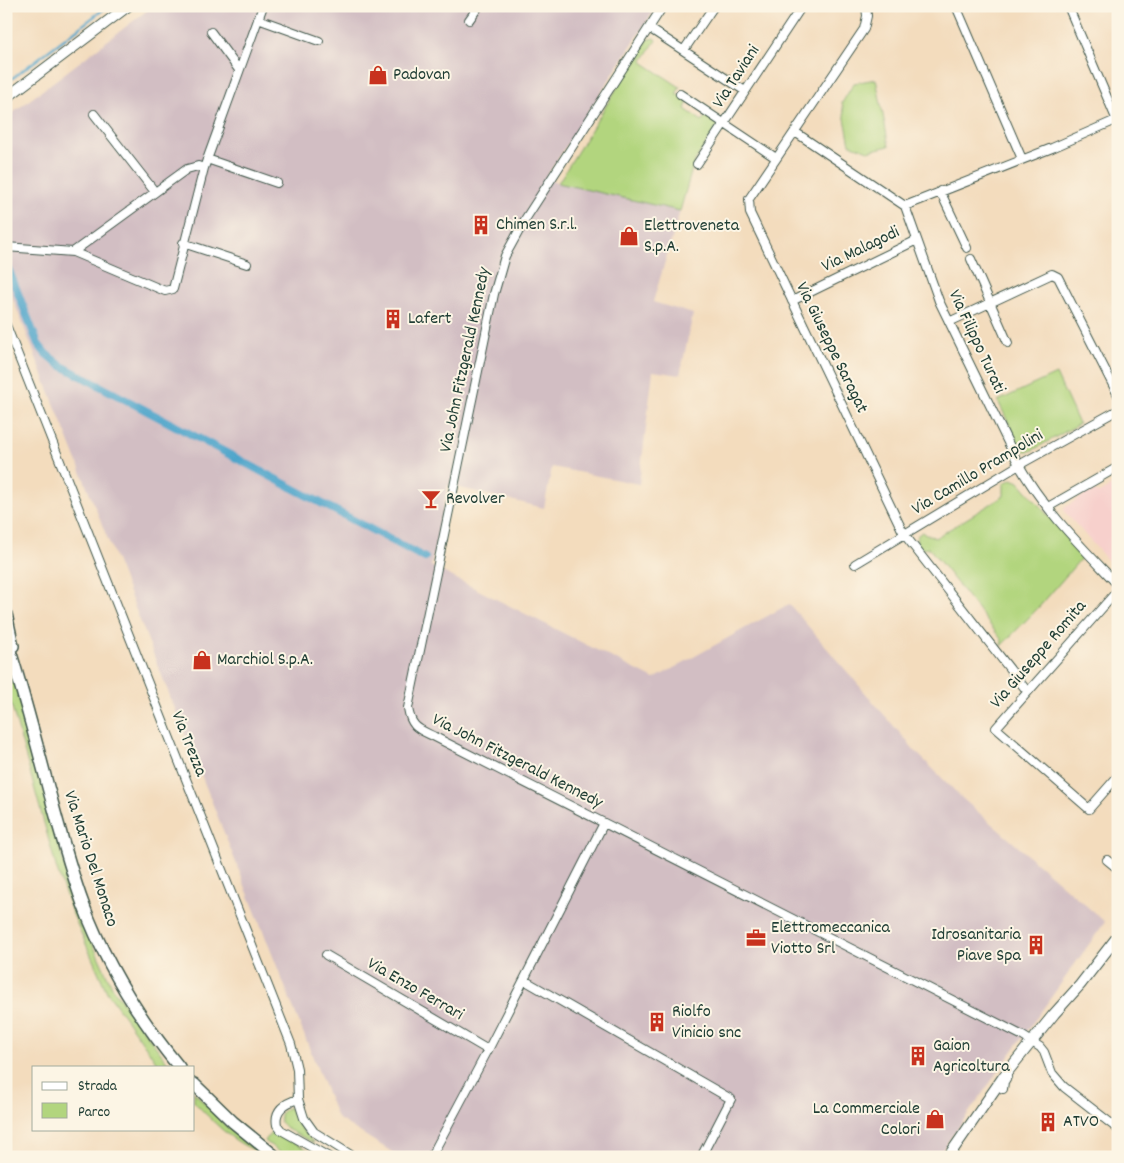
<svg xmlns="http://www.w3.org/2000/svg" width="1124" height="1163" font-family="Dekko,sans-serif">
<style>
.built{fill:#f7d0cc}
.industrial{fill:#d2bec3}
.green{fill:#b2d57e;stroke:#688959}
.lines{fill:none;stroke-linecap:round;stroke-linejoin:round}
.stream{stroke:#4ea4ca;stroke-width:2.5}
.canal{stroke:#4ea4ca;stroke-width:8}
.minor-casing{stroke:#3f5549;stroke-width:10}
.major-casing{stroke:#3f5549;stroke-width:12}
.highway-casing{stroke:#3f5549;stroke-width:14}
.minor{stroke:#fff;stroke-width:8}
.major{stroke:#fff;stroke-width:10}
.highway{stroke:#fff;stroke-width:11}
.labels{text-anchor:middle;dominant-baseline:central;stroke-width:4;stroke-linejoin:round;paint-order:stroke}
.poi-label{font-size:18px;fill:#1f3d34;stroke:#fcf5e5;text-anchor:start}
.street-label{font-size:18px;fill:#1f3d34;stroke:#fcf5e5}
</style>
<rect width="100%" height="100%" fill="#fcf5e5"/>
<filter id="ink" filterUnits="userSpaceOnUse"><feTurbulence type="fractalNoise" baseFrequency=".02" numOctaves="2"/><feDisplacementMap in="SourceGraphic" scale="10" xChannelSelector="R" yChannelSelector="G"/><feConvolveMatrix kernelMatrix="1 2 1 2 8 2 1 2 1" color-interpolation-filters="sRGB"/></filter>
<filter id="wash" filterUnits="userSpaceOnUse"><feTurbulence type="fractalNoise" baseFrequency=".0096" numOctaves="4" result="noise"/><feDisplacementMap in="SourceGraphic" scale="20" xChannelSelector="R" yChannelSelector="G"/><feGaussianBlur stdDeviation="1.12" result="paint"/><feColorMatrix in="noise" values="0 0 0 0 0 0 0 0 0 0 0 0 0 0 0 0 0 1.4 0 .05"/><feComposite in="paint" operator="in"/></filter>
<g filter="url(#wash)">
<rect width="100%" height="100%" fill="#f3dcbd"/>
<!-- built -->
<path class="built" d="M1118 482V572L1065 512 1064 508 1092 490 1099 493Z"/>
<!-- industrial -->
<path class="industrial" d="M153 6H657L546 177 558 183 680 211 653 302 693 314 680 375 653 371 639 484 552 467 544 508 448 485 431 566 654 679 789 604 917 753 963 799 1105 922 937 1157H400L337 1118 6 282V118Z"/>
<!-- green -->
<path class="green" d="M654 38 656 40 642 62 680 87 676 94 688 101 685 109 702 121 706 116 719 124 694 162 680 211 558 183 645 43 649 39Z
M876 79 889 146 868 151 850 144 842 103 854 83Z
M1056 374 1079 424 1031 451H1024L1021 449 998 401Z
M1012 479 1019 482 1083 556 1040 606 1001 646 1002 640 929 548 921 549 916 544 917 536 922 532 935 538 1004 496V483Z
M6 663 16 687 67 875 87 931 113 989 171 1067H160L107 992 71 910 57 870 6 685Z
M194 1092 225 1125 258 1151C232 1143 213 1121 194 1102Z
M286 1108H290L299 1126 314 1143 287 1129 280 1122V1114Z
M275 1127 283 1136 320 1157H286L265 1141Z"/>
<g class="lines">
<!-- stream -->
<path class="stream" d="M6 83 108 6"/>
<!-- canal -->
<path class="canal" d="M6 263 38 344 46 354 60 365 425 558"/>
</g>
</g>
<g filter="url(#ink)">
<g class="lines">
<defs>
<path id="minor" d="M663 6 526 218 505 256 494 294 408 708C411 728 419 729 435 737L1021 1035 1040 1047 1044 1052 1052 1073 1064 1087 1118 1129
M866 6 867 16 864 29 749 199 750 213 904 534 1027 691
M956 6 1022 159
M1068 6 1118 123
M258 19 319 41
M469 20 479 6
M649 28 745 91
M211 32 239 70
M684 50 714 6
M680 94 776 158
M94 114 155 192
M795 132 905 206 939 301 1019 465C1044 510 1083 548 1118 585
M207 159 277 183
M697 164 802 6
M940 191 967 248
M905 206 1052 148 1116 120
M183 243 247 264
M6 247 73 252 165 291 173 289 204 168 263 6
M73 252 187 169 198 166 204 168
M971 259 1008 343
M792 301 917 240
M949 322 1052 274 1058 277 1118 395
M6 325 291 1044 297 1069 298 1099 304 1118 314 1132 354 1157
M1048 507 1118 467
M855 564 1019 465 1118 410
M1118 590 996 728 1089 809 1118 776
M1107 860 1118 869
M326 955 488 1050
M524 980 731 1099 701 1157
M1003 1089 1004 1082 1007 1077
M298 1099C285 1103 274 1110 277 1125L281 1130 329 1157
M431 1157 488 1050 604 823"/>
<path id="major" d="M6 98 128 6
M948 1157 1004 1076 1054 1014 1080 985 1118 936"/>
<path id="highway" d="M6 614 13 646
M6 638C22 687 35 737 48 787 59 827 69 866 83 904 105 963 139 1018 179 1067
M194 1084 233 1122 276 1157"/>
</defs>
<!-- minor casing -->
<use href="#minor" class="minor-casing"/>
<!-- major casing -->
<use href="#major" class="major-casing"/>
<!-- highway casing -->
<use href="#highway" class="highway-casing"/>
<!-- minor -->
<use href="#minor" class="minor"/>
<!-- major -->
<use href="#major" class="major"/>
<!-- highway -->
<use href="#highway" class="highway"/>
</g>
</g>
<!-- icons -->
<defs>
<symbol id="shop-bare" viewBox="-9 -9 18 18"><path d="M-5-2.5h2.3a2.7 3.5 0 0 1 5.4 0H5L5.5 6h-11ZM-1.5-2.5h3a1.5 2.3 0 0 0-3 0Z" fill="#c8321e" stroke="#fcf5e5" stroke-width="2.5" paint-order="stroke"/></symbol>
<symbol id="building-bare" viewBox="-9 -9 18 18"><path d="M-4-6H4V6H1V3H-1V6H-4ZM-2.5-4.3h1.7v1.8h-1.7ZM.8-4.3h1.7v1.8H.8ZM-2.5-1h1.7V.8h-1.7ZM.8-1h1.7V.8H.8Z" fill="#c8321e" stroke="#fcf5e5" stroke-width="2.5" paint-order="stroke"/></symbol>
<symbol id="bar-bare" viewBox="-9 -9 18 18"><path d="M-6-5H6L.8 .8V4.5H3.5V6h-7V4.5H-.8V.8Z" fill="#c8321e" stroke="#fcf5e5" stroke-width="2.5" paint-order="stroke"/></symbol>
<symbol id="office-bare" viewBox="-9 -9 18 18"><path d="M-6-3h4V-5.5h4V-3h4V5H-6ZM-1-4.5V-3h2v-1.5ZM-6 0V1H6V0Z" fill="#c8321e" stroke="#fcf5e5" stroke-width="2.5" paint-order="stroke"/></symbol>
</defs>
<g fill-rule="evenodd">
<use href="#shop-bare" x="364" y="61" width="28" height="28"/>
<use href="#building-bare" x="467" y="211" width="28" height="28"/>
<use href="#shop-bare" x="615" y="222" width="28" height="28"/>
<use href="#building-bare" x="379" y="305" width="28" height="28"/>
<use href="#bar-bare" x="417" y="485" width="28" height="28"/>
<use href="#shop-bare" x="188" y="646" width="28" height="28"/>
<use href="#office-bare" x="742" y="924" width="28" height="28"/>
<use href="#building-bare" x="1022" y="931" width="28" height="28"/>
<use href="#building-bare" x="643" y="1008" width="28" height="28"/>
<use href="#building-bare" x="904" y="1042" width="28" height="28"/>
<use href="#shop-bare" x="921" y="1105" width="28" height="28"/>
<use href="#building-bare" x="1034" y="1108" width="28" height="28"/>
</g>
<g class="labels">
<!-- poi labels -->
<g class="poi-label">
<text x="393" y="75">Padovan</text>
<text x="496" y="225">Chimen S.r.l.</text>
<text x="644" y="226">Elettroveneta<tspan x="644" dy="21">S.p.A.</tspan></text>
<text x="408" y="319">Lafert</text>
<text x="446" y="499">Revolver</text>
<text x="217" y="660">Marchiol S.p.A.</text>
<text x="771" y="928">Elettromeccanica<tspan x="771" dy="21">Viotto Srl</tspan></text>
<text x="1021" y="935" text-anchor="end">Idrosanitaria<tspan x="1021" dy="21">Piave Spa</tspan></text>
<text x="672" y="1012">Riolfo<tspan x="672" dy="21">Vinicio snc</tspan></text>
<text x="933" y="1046">Gaion<tspan x="933" dy="21">Agricoltura</tspan></text>
<text x="920" y="1109" text-anchor="end">La Commerciale<tspan x="920" dy="21">Colori</tspan></text>
<text x="1063" y="1122">ATVO</text>
</g>
<!-- street labels -->
<g class="street-label">
<text transform="translate(737 77) rotate(-57)">Via Taviani</text>
<text transform="translate(861 250) rotate(-26)">Via Malagodi</text>
<text transform="translate(976 342) rotate(65)">Via Filippo Turati</text>
<text transform="translate(831 348) rotate(64)">Via Giuseppe Saragat</text>
<text transform="translate(466 360) rotate(-78)">Via John Fitzgerald Kennedy</text>
<text transform="translate(978 473) rotate(-31)">Via Camillo Prampolini</text>
<text transform="translate(1039 655) rotate(-49)">Via Giuseppe Romita</text>
<text transform="translate(188 744) rotate(68)">Via Trezza</text>
<text transform="translate(517 762) rotate(27)">Via John Fitzgerald Kennedy</text>
<text transform="translate(90 859) rotate(72)">Via Mario Del Monaco</text>
<text transform="translate(415 990) rotate(30)">Via Enzo Ferrari</text>
</g>
</g>
<!-- margin -->
<rect width="1124" height="1163" fill="none" stroke="#fcf5e5" stroke-width="25"/>
<!-- legend -->
<rect x="32" y="1066" width="162" height="65" fill="#fcf5e5" stroke="#a4ab9e"/>
<rect x="42" y="1082" width="25" height="8" fill="#ffffff" stroke="#a4ab9e"/>
<text x="78" y="1090" font-size="15" fill="#1f3d34">Strada</text>
<rect x="42" y="1103" width="25" height="15" fill="#b2d57e" stroke="#a4ab9e"/>
<text x="78" y="1116" font-size="15" fill="#1f3d34">Parco</text>
</svg>
